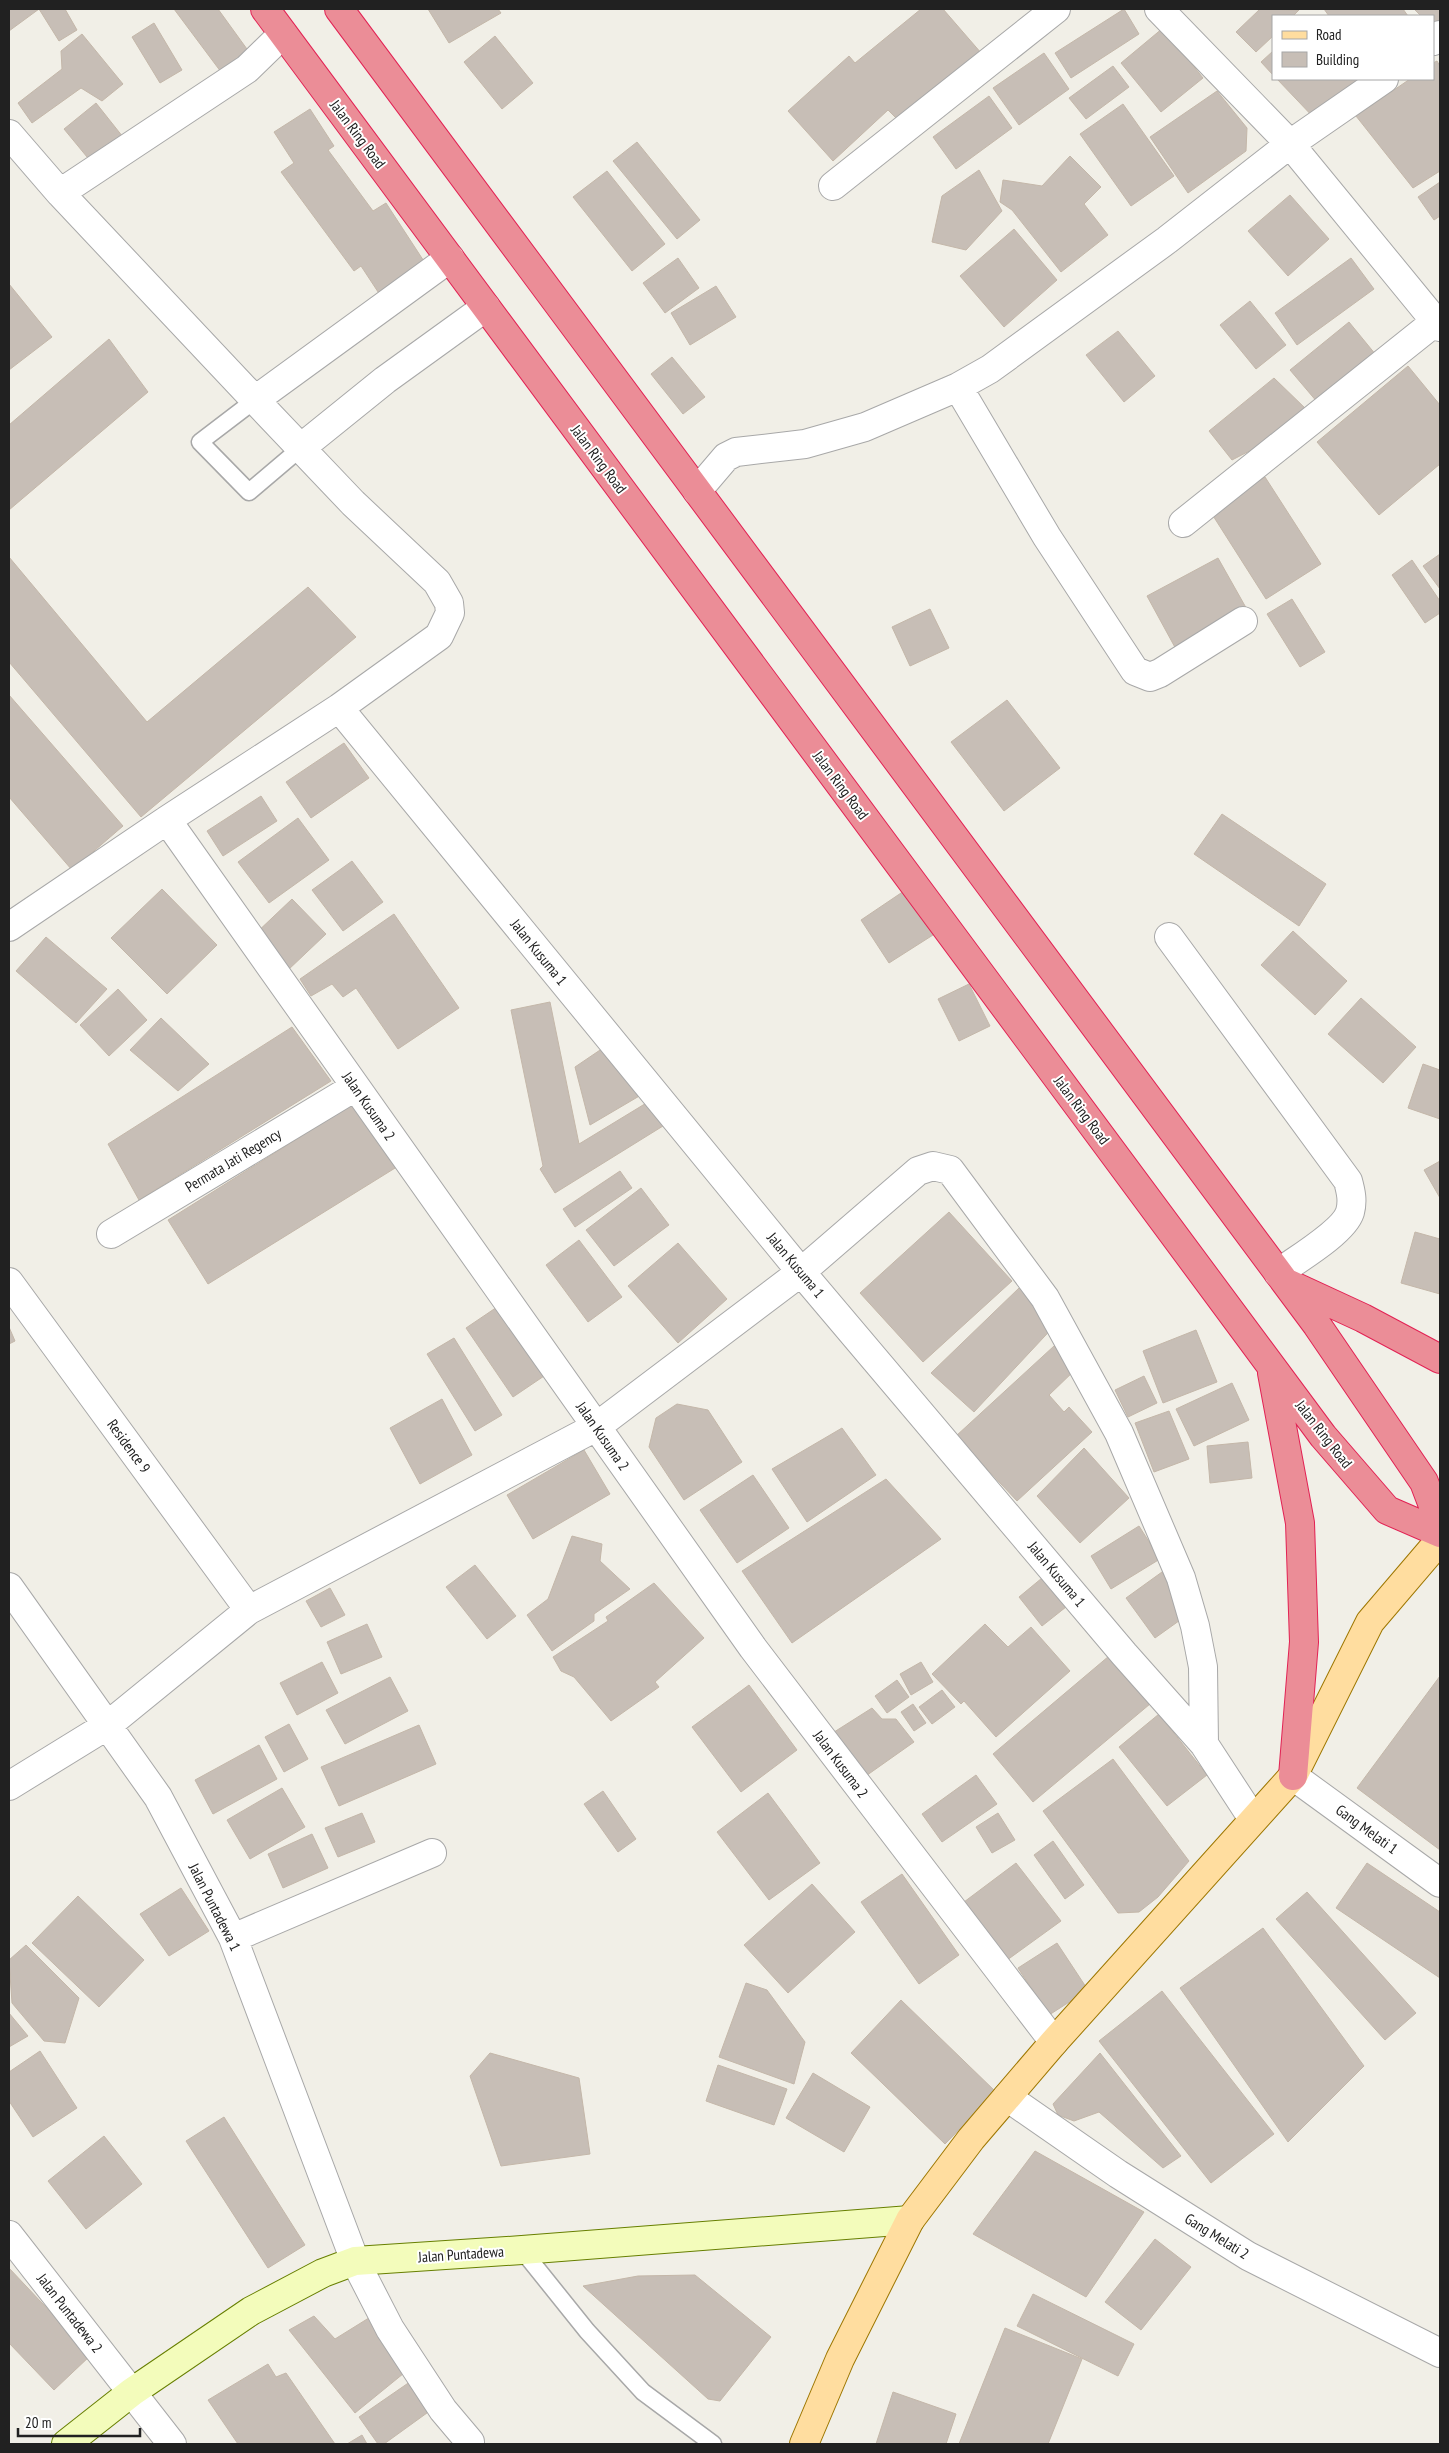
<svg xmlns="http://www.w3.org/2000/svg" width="1449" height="2453" font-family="'PT Sans Narrow',sans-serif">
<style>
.building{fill:#c7beb6;stroke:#c4b7a9}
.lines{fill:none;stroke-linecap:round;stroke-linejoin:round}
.lane-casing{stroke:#a8a8a8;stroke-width:19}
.street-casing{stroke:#a8a8a8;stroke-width:30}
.secondary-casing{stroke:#677f01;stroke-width:30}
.primary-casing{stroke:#9e7700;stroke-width:30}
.highway-casing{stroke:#e22254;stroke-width:30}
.lane{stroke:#fff;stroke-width:16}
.street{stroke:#fff;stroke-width:28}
.secondary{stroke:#f3fcbb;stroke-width:28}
.primary{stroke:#ffdd9f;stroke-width:28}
.highway{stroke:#eb8d97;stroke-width:28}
.labels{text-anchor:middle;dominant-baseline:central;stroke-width:4;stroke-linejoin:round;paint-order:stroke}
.street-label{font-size:15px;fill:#212121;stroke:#fff}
</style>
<rect width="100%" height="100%" fill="#f1efe7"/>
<!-- building -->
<path class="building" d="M9 9H65L77 30 59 41 39 9 9 31Z
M174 9H218L252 56 224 76Z
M428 9H498L501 13 449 43Z
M921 9H943L982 54 902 124 888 110 833 161 788 111 849 56 855 63Z
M1124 9 1139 34 1071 78 1055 53Z
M1260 9 1299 10 1293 16H1273V36L1256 52 1236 32Z
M1324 9H1403L1408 16H1329Z
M1414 9H1440V25L1433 29V16H1421Z
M154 23 182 70 160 83 132 37Z
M1163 28 1203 78 1161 112 1121 63Z
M82 34 123 84 102 101 81 88 32 123 18 103 62 69 61 51Z
M495 36 533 83 502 109 464 62Z
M1273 51V75L1261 62Z
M1044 53 1069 89 1019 125 993 88Z
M1437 61 1440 66V171L1413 188 1356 116 1410 79H1433V63Z
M1113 66 1129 87 1086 119 1069 98Z
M1277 79H1358L1360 81 1317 121Z
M1217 91 1247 128 1246 151 1188 193 1150 137Z
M989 96 1012 128 956 169 933 137Z
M96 103 123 137 92 163 64 129Z
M1123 104 1174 176 1131 206 1080 134Z
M310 109 334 146 328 150 373 211 386 203 431 272 384 301 361 266 354 271 281 172 294 163 274 132Z
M637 142 700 220 677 239 613 161Z
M1070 156 1101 187 1084 204 1108 235 1061 272 1012 210 1000 202 1003 180 1042 186Z
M979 170 1002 211 966 250 932 242 942 196Z
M607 171 665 244 632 271 573 197Z
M1440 182V216L1434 220 1418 197Z
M1290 195 1329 239 1288 276 1248 231Z
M1014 229 1057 280 1004 327 960 276Z
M678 258 699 288 665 313 643 283Z
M1351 258 1374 289 1297 345 1275 313Z
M9 284 52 337 9 370Z
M716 286 736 317 690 345 671 313Z
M1250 301 1286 345 1256 369 1220 325Z
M1349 322 1376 355 1318 403 1290 370Z
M1118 331 1155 376 1124 402 1086 355Z
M109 339 148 392 9 510V425Z
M672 357 705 397 683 414 651 374Z
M1408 366 1440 405V464L1379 515 1317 442Z
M1274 378 1306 409 1290 430 1232 460 1209 431Z
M1265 477 1321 564 1266 599 1210 511Z
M1440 554V589L1423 566Z
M9 557 147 722 308 587 356 637 141 817 9 662Z
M1218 558 1249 613 1177 651 1147 596Z
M1412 560 1440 601V613L1425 623 1392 575Z
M1292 599 1325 652 1300 667 1267 614Z
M930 609 949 648 910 666 892 627Z
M9 695 123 826 72 870 9 797Z
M1007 700 1060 768 1004 811 951 742Z
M344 743 369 778 311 818 286 782Z
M261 796 277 821 223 856 207 831Z
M1222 814 1326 884 1299 926 1194 854Z
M298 818 329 860 269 903 238 862Z
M352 861 383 902 343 931 312 890Z
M162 889 217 945 167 994 111 938Z
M904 891 933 935 889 963 861 920Z
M292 899 326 934 287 971 253 936Z
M394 914 459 1008 398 1049 356 988 343 997 332 984 311 996 300 979Z
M1293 931 1347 981 1315 1015 1261 965Z
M46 937 107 989 76 1023 16 971Z
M969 984 990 1026 959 1041 938 999Z
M118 989 147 1020 109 1056 80 1025Z
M1361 998 1416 1047 1383 1083 1328 1034Z
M550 1002 579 1144 648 1102 663 1126 555 1193 540 1169 543 1166 511 1010Z
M161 1018 209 1064 178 1091 130 1050Z
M292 1027 331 1081 139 1200 108 1144Z
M606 1046 641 1095 590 1125 575 1067Z
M1423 1064 1440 1070V1119L1408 1108Z
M356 1102 400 1165 208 1284 168 1220Z
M1440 1161V1198L1424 1170Z
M620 1171 632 1188 575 1227 563 1209Z
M641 1188 669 1225 614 1266 586 1230Z
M949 1212 1012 1281 923 1362 860 1293Z
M1415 1232 1440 1239V1294L1401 1283Z
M579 1240 622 1297 588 1322 546 1265Z
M678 1243 727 1299 678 1343 628 1286Z
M1019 1288 1058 1322 974 1412 931 1373Z
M503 1303 550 1372 513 1397 466 1328Z
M9 1327 15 1341 9 1344Z
M1196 1330 1217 1382 1163 1403 1143 1351Z
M454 1338 502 1415 475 1431 427 1354Z
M1054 1346 1076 1369 1049 1395 1064 1412 1069 1407 1092 1432 1017 1501 956 1436Z
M1144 1376 1157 1403 1128 1417 1115 1390Z
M1232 1383 1249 1420 1194 1446 1176 1409Z
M442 1399 472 1455 420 1484 390 1428Z
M677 1404 708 1410 742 1462 684 1500 649 1447 656 1418Z
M1169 1411 1189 1459 1154 1472 1135 1423Z
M842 1428 876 1475 807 1522 772 1469Z
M1248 1442 1252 1478 1210 1483 1207 1446Z
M1084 1448 1129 1498 1080 1543 1037 1496Z
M584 1450 610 1494 533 1539 507 1495Z
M753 1475 789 1528 737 1563 700 1510Z
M886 1479 941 1539 792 1643 742 1571Z
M1139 1526 1160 1559 1111 1589 1091 1556Z
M572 1536 602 1544 600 1561 630 1589 594 1614V1621L552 1651 527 1615 548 1599Z
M475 1565 516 1616 487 1639 446 1587Z
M1162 1572 1190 1613 1155 1638 1126 1598Z
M1042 1578 1066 1607 1042 1626 1019 1597Z
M654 1583 704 1638 655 1682 659 1687 611 1721 574 1677 561 1671 553 1657 608 1621 606 1617Z
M330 1588 345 1615 321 1627 306 1601Z
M367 1624 382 1657 341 1674 327 1642Z
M985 1624 1008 1647 1031 1627 1070 1671 996 1737 964 1701 961 1704 932 1674Z
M1109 1656 1150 1704 1033 1802 993 1754Z
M322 1662 338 1693 297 1715 280 1683Z
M921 1662 933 1682 911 1695 900 1674Z
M1440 1676V1850L1357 1788Z
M390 1677 408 1711 345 1744 326 1710Z
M897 1680 909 1697 887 1713 875 1696Z
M749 1685 797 1750 741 1792 692 1727Z
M942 1690 955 1707 932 1724 919 1707Z
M913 1704 926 1723 914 1731 901 1712Z
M872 1708 882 1719H896L914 1742 863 1778 831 1734Z
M1159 1714 1207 1775 1167 1806 1119 1747Z
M289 1724 308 1759 284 1772 265 1737Z
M419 1725 436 1764 339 1806 321 1767Z
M259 1745 277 1779 213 1814 195 1780Z
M1113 1759 1189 1861 1158 1897 1139 1912 1118 1913 1043 1811Z
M976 1775 997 1804 942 1842 922 1814Z
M282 1788 305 1827 250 1859 227 1820Z
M603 1791 636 1839 618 1852 584 1804Z
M768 1793 820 1863 769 1900 717 1832Z
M362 1813 375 1842 338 1857 325 1828Z
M998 1813 1015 1840 992 1853 976 1827Z
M312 1834 328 1868 283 1888 268 1854Z
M1053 1841 1084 1885 1065 1899 1034 1855Z
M1016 1863 1061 1921 1003 1963 960 1905Z
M1367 1863 1440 1912V1978L1336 1908Z
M902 1874 959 1955 919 1984 861 1902Z
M812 1884 855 1932 788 1993 744 1945Z
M181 1888 209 1931 169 1956 140 1914Z
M1307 1892 1416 2013 1385 2040 1276 1919Z
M78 1896 144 1960 99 2007 32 1943Z
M1263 1928 1364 2066 1288 2142 1180 1988Z
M1057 1943 1088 1990 1049 2015 1018 1968Z
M26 1945 79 1998 65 2043 44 2041 12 2003 9 1960Z
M746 1983 767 1990 805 2042 794 2084 719 2057Z
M1162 1991 1274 2134 1211 2183 1099 2041Z
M901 2000 996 2092 945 2144 851 2053Z
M9 2013 28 2036 9 2047Z
M40 2051 77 2108 33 2137 9 2101V2072Z
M490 2053 579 2078 590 2154 501 2166 470 2076Z
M1100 2053 1181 2156 1163 2168 1099 2112 1074 2121 1058 2115 1053 2104Z
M718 2065 787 2089 774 2125 706 2101Z
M813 2073 870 2107 844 2152 786 2118Z
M224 2117 305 2245 268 2268 186 2141Z
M104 2136 142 2184 86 2229 48 2181Z
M1035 2151 1144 2212 1086 2297 973 2234Z
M1155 2239 1191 2267 1141 2330 1105 2302Z
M9 2268 91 2355 54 2390 9 2343Z
M695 2275 771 2337 720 2401 708 2399 583 2286 638 2276Z
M1033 2294 1134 2344 1118 2376 1017 2326Z
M314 2316 335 2339 372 2316 409 2369 355 2413 289 2330Z
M1005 2328 1082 2359 1048 2444H959Z
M268 2364 276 2377 286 2373 335 2444H238L208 2400Z
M417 2377 438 2405 384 2444H378L359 2417Z
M893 2392 956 2414 946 2444H876Z
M362 2435 367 2444H347Z"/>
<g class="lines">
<defs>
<path id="lane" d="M255 400 200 442 249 492 302 447
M522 2250 587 2331 643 2392 713 2444"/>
<path id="street" d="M1159 9 1290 144 1440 327
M1433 41 1440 35
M9 134 60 193 255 400 353 503 437 582 449 603 450 613 439 636 339 708 167 820 9 927
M833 186 1056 9
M60 193 247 69 283 34
M958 387 1047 537 1135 671 1150 677 1160 673 1243 621
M255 400 450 258
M302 447 385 380 486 307
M697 491 726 457 736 452 805 444 865 427 958 387 990 369 1167 240 1290 144 1384 79
M1183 523 1440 318
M339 708 801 1272 1124 1654 1204 1744 1253 1819
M167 820 753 1648 1054 2042
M1169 937 1348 1181C1351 1192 1353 1201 1350 1212 1344 1232 1296 1260 1278 1273
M111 1234 355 1087
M9 1282 249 1610
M9 1587 158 1797 233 1938 355 2261 390 2329 443 2410 470 2442
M1293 1776 1440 1883
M9 1786 108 1725 249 1610 596 1427 801 1272 918 1171 933 1166 950 1170 1045 1298 1119 1433 1181 1578 1195 1626 1203 1667 1204 1744
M233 1938 432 1853
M1007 2097 1118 2174 1248 2256 1440 2353
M9 2235 172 2444"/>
<path id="secondary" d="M66 2444 132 2392 251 2311 323 2273 355 2261 522 2250 910 2220"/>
<path id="primary" d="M804 2444 840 2359 910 2220 971 2139 1054 2042 1293 1776 1370 1622 1440 1540"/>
<path id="highway" d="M265 9 1323 1436 1387 1510 1440 1533
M339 9 1317 1325 1424 1482 1440 1524
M1287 1283 1363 1318 1440 1359
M1272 1373 1300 1523 1304 1642 1293 1776"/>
</defs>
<!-- lane casing -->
<use href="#lane" class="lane-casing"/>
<!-- street casing -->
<use href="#street" class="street-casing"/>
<!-- secondary casing -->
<use href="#secondary" class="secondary-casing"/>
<!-- primary casing -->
<use href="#primary" class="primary-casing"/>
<!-- highway casing -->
<use href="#highway" class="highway-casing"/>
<!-- lane -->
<use href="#lane" class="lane"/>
<!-- street -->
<use href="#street" class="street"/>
<!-- secondary -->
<use href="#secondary" class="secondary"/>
<!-- primary -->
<use href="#primary" class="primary"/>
<!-- highway -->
<use href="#highway" class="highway"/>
</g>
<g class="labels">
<!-- street labels -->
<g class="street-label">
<text transform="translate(358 134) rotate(53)">Jalan Ring Road</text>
<text transform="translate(599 459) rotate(53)">Jalan Ring Road</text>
<text transform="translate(841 785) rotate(53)">Jalan Ring Road</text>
<text transform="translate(539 952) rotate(51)">Jalan Kusuma 1</text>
<text transform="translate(369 1106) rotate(55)">Jalan Kusuma 2</text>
<text transform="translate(1082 1110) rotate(53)">Jalan Ring Road</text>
<text transform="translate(233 1160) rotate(-31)">Permata Jati Regency</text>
<text transform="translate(796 1265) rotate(50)">Jalan Kusuma 1</text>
<text transform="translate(1324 1434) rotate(52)">Jalan Ring Road</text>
<text transform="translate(603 1436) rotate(55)">Jalan Kusuma 2</text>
<text transform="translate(129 1446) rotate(54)">Residence 9</text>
<text transform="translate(1057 1574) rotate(50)">Jalan Kusuma 1</text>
<text transform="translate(841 1764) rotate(53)">Jalan Kusuma 2</text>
<text transform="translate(1367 1829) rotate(36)">Gang Melati 1</text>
<text transform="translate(215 1907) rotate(63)">Jalan Puntadewa 1</text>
<text transform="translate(1217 2236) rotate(32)">Gang Melati 2</text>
<text transform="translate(461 2254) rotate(-4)">Jalan Puntadewa</text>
<text transform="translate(70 2313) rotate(52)">Jalan Puntadewa 2</text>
</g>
</g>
<!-- border -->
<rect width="1449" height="2453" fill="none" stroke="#212121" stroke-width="20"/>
<!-- legend -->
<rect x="1272" y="15" width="162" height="65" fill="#ffffff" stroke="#a6a6a6"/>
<rect x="1282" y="31" width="25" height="8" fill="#ffdd9f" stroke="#a6a6a6"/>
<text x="1316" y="40" font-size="15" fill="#212121">Road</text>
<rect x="1282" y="52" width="25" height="15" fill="#c7beb6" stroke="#a6a6a6"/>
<text x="1316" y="65" font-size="15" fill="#212121">Building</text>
<!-- scale -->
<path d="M18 2428v8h122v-8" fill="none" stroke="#212121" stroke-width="2.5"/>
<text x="25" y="2428" font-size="15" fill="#212121" stroke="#ffffff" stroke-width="4" paint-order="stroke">20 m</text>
</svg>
